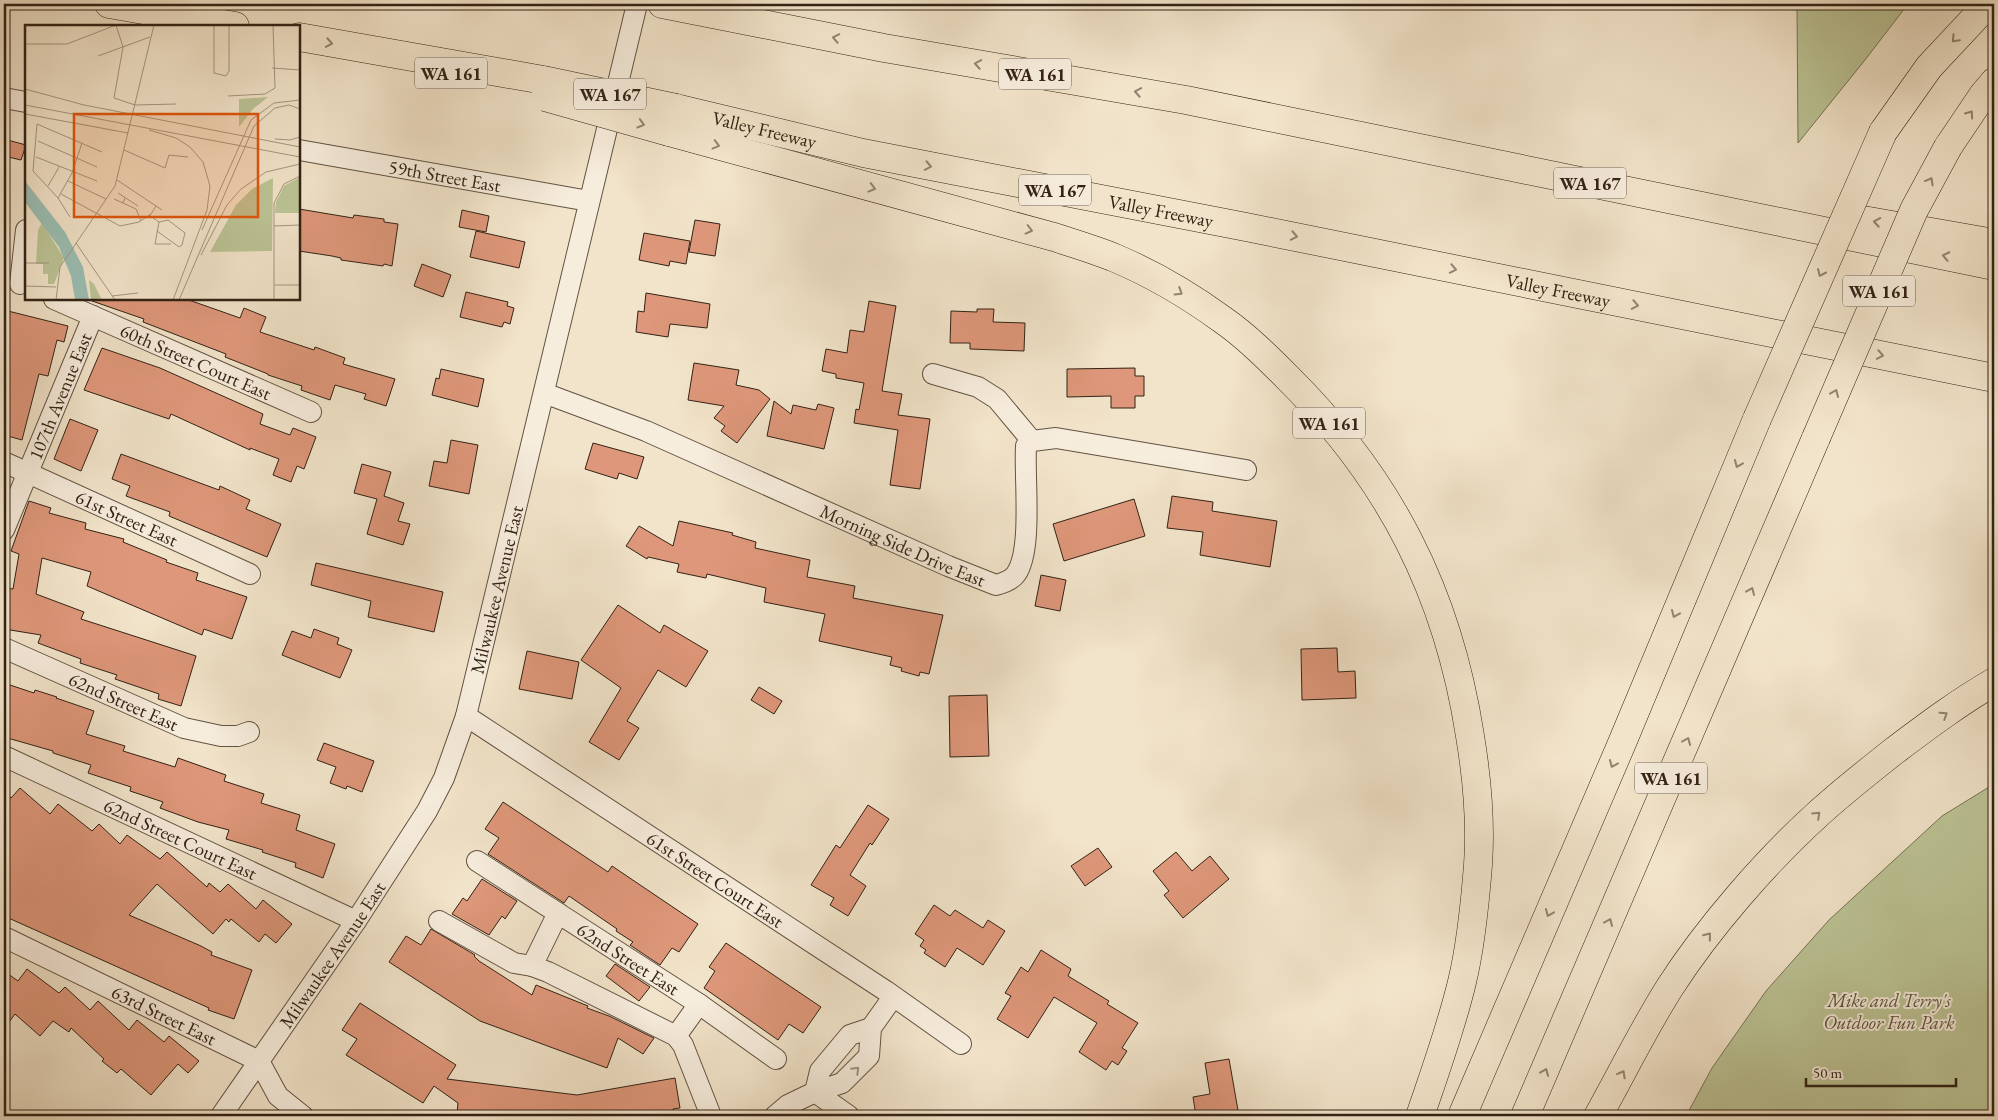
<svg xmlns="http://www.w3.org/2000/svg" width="1998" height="1120" font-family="'EB Garamond',serif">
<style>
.green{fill:#bcc496;stroke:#777356}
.building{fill:#de977a;stroke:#322215}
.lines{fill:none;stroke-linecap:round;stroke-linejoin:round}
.minor-casing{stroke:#625242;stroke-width:22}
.highway-casing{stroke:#322215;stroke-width:29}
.minor{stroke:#f7eddd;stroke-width:20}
.highway{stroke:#f2e4ca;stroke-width:28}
.highway-bridge-casing{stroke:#322215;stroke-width:29;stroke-linecap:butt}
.highway-bridge{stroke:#f2e4ca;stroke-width:28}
.oneway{stroke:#928370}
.oneway2{stroke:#9e9283}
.labels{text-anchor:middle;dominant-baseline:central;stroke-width:4;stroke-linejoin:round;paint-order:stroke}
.shield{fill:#f7eddd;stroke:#6d5f51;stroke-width:1}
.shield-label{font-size:18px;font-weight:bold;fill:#322215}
.street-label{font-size:19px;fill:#322215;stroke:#f7eddd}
.park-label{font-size:19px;font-style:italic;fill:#5b533c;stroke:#f7eddd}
.inset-road{fill:none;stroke:#a59682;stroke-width:1}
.view{fill:#df560c;fill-opacity:0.15;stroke:#df560c;stroke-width:2.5}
.inset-edge{fill:none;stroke:#322215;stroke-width:2.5}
</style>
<rect width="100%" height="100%" fill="#f2e4ca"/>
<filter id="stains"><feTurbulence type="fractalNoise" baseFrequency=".004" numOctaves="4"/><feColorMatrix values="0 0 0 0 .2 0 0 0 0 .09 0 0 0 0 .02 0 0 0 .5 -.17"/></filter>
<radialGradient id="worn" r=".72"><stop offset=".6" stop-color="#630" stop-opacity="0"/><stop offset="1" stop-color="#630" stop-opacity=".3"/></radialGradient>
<!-- green -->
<path class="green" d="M1797 4H1908L1865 60 1798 143Z
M1994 784V1116H1686L1712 1068 1766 991 1829 920 1942 816Z"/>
<!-- building -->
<path class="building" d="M4 139 26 145 21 160 4 156Z
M299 209 353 218 354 215 384 219V222L398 224 392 266 384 264 383 266 341 260V258L332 256 299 251Z
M462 210 489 216 486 232 459 227Z
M695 220 720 224 715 256 689 252Z
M476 231 525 242 519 268 470 257Z
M644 233 690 241 686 264 670 261 669 266 639 260Z
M422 264 451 275 443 297 414 286Z
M466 292 508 302 507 306 514 308 510 324 504 322 502 327 460 317Z
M646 293 710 304 707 328 670 324 668 337 636 332 638 311 644 312Z
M93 299H186L240 318 244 308 266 317 260 332 314 350 315 347 345 358 343 364 395 379 386 406 364 399 366 394 335 385 330 400 301 390 302 386 268 375V374L225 357 226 354 143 322 144 319 92 301Z
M869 301 896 306 882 391 902 394 898 415 930 419 920 489 890 485 898 430 854 423 856 409 859 410 864 383 836 378V374L822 371 826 349 847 353 850 330 864 332Z
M977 309H994L993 322 1025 323 1024 351 970 349V343H950L951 311 977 312Z
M4 310 68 326 64 342 57 340 48 376 39 374 22 440 4 435Z
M102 348 160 368 263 414 260 424 290 435 293 428 316 437 304 469 297 466 291 482 273 475 279 459 250 448V450L171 414 169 419 84 390Z
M694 363 739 370 736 385 759 390 770 399 737 443 721 431 725 426 714 418 724 406 688 400Z
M1135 368V376H1144V396H1135V408H1111V396L1067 397V369Z
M441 369 484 379 478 407 432 395 436 378 439 379Z
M774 401 791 414 793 405 816 410 818 404 834 408 824 449 767 436Z
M70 419 98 430 81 471 54 459Z
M451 440 478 445 469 494 429 486 434 461 447 463Z
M593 443 644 457 637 479 619 473 617 479 585 469Z
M121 454 219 490 220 486 250 500 246 509 281 524 267 557 169 516 170 512 126 496 130 486 112 479Z
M362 464 391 472 384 496 404 503 398 521 410 524 403 545 367 534 377 499 354 493Z
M1172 496 1213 502 1212 511 1277 521 1270 567 1200 555 1203 532 1167 528Z
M1134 499 1145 536 1064 561 1053 524Z
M29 501 51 508 49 513 86 523 85 529 124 539 123 542 167 560 166 562 198 573 196 580 247 597 232 639 204 629 202 635 87 586 91 572 42 558 36 594 84 612 81 619 196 656 181 706 158 699 159 694 115 679 117 675 80 663 81 659 38 643 41 635 4 629 7 614H4V588L13 589 19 554 11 551Z
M679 521 733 533 732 535 756 542 755 548 810 560 807 577 855 586 853 598 943 615 929 674 920 672 919 676 901 671 902 668 890 665 892 657 819 641 825 614 764 602 766 588 707 574 706 578 677 572 679 564 648 557 647 559 626 546 639 526 673 546Z
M316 563 443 592 434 632 368 617 371 601 311 585Z
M1041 575 1066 580 1060 611 1035 606Z
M618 605 660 633 664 625 708 651 686 687 658 670 627 721 639 728 619 760 589 742 621 688 581 660Z
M314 629 339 638 337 644 352 650 340 678 282 655 292 631 311 638Z
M1337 648 1338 672 1355 671 1356 698 1302 700 1301 649Z
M527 651 579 662 572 699 519 689Z
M4 683 34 693 35 690 57 697 56 698 94 711 86 734 125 746 123 751 175 767 178 758 226 775 224 781 264 794 261 803 300 815 296 830 335 844 323 878 295 867 296 863 262 852 263 850 226 839 229 830 198 822 160 808 163 802 130 791 131 787 88 773 91 765 53 753V751L4 737Z
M759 687 782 701 774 714 751 700Z
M987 695 989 756 950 757 949 696Z
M324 743 374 761 362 792 347 786 346 789 330 783 336 767 317 760Z
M20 788 50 814 58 804 92 831 99 824 120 844 127 835 160 859 167 852 207 887 209 883 220 892 228 884 256 909 263 900 292 924 276 943 265 934 259 942 231 919 229 922 226 919 213 934 157 884 129 915 201 946 212 952 211 955 252 970 234 1019 208 1010 209 1008 4 916V792L11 798Z
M503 802 608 872 612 866 698 924 679 952 672 948 660 965 630 945 633 942 616 931 617 929 569 896 564 903 488 854 499 838 485 829Z
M868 805 889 819 872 845 870 843 850 875 866 886 848 916 830 905 834 898 811 885 836 845 840 848Z
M1098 848 1112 867 1085 886 1071 866Z
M1176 852 1192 871 1210 856 1229 879 1183 918 1164 895 1169 891 1153 871Z
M482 879 517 901 505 919 502 916 489 935 452 914 463 898 467 901Z
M934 905 950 916 955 910 983 928 988 920 1005 931 983 965 957 948 945 967 924 953 926 950 920 946 924 940 915 934Z
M431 929 475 955 474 956 479 961 532 995 536 985 588 1006 587 1008 609 1016 654 1038 643 1054 618 1038 607 1068 480 1021 389 962 406 936 421 945Z
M726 943 821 1007 803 1033 789 1024 778 1040 704 988 715 971 709 967Z
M1041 950 1071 969 1068 976 1109 1001 1107 1004 1138 1023 1122 1048 1127 1051 1118 1065 1112 1061 1106 1070 1079 1052 1097 1023 1054 997 1028 1038 997 1019 1011 996 1005 993 1021 967 1028 972Z
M615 964 650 987 639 1001 606 976Z
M27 969 59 993 65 987 90 1010 98 1001 129 1030 137 1020 164 1042 169 1036 199 1061 188 1073 178 1064 151 1095 121 1069 117 1073 102 1061 104 1059 71 1028 69 1032 53 1021 40 1036 15 1014 4 1029V971L18 981Z
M360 1003 456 1065 447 1079 577 1095 675 1078 680 1108 673 1109 674 1116H462V1114L457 1113 458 1103 434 1086 423 1103 346 1055 357 1039 342 1030Z
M1229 1059 1239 1116H1196L1193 1097 1210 1094 1205 1063Z"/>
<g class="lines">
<defs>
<g id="minor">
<path d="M4 98 26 102"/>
<path id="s1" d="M299 150 589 201"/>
<path d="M20 284 26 230"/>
<path id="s2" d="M54 299 311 412"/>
<path d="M933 374 978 387 997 399 1032 441"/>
<path id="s3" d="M544 393 646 431 948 566 996 585C1003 583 1012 580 1016 574 1033 550 1024 478 1026 446L1032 441 1056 438 1246 470"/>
<path id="s4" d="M4 462 250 574"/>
<path id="s5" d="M4 530 93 316"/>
<path id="s6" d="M4 648 184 728 221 736H238L249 732"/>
<path id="s7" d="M466 716 886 991 961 1044"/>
<path id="s8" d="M4 756 356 921"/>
<path id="s9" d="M477 861 699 1004"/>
<path d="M439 921 514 963 532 966 558 913"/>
<path id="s10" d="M4 937 259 1061 278 1096 303 1116"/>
<path d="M532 966 548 972 676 1036 683 1045 711 1116"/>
<path d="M676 1036 699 1004 776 1059"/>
<path d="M815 1092 820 1071 850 1035 871 1028"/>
<path d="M815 1092 849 1116"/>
<path id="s11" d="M221 1116 356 921 427 811 444 778 466 716 637 4"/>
<path d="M775 1116 788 1105 815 1092 842 1083 869 1056 871 1028 893 997"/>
</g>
<g id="highway">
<path d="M109 4 235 26"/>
<path d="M662 4 884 48 1186 100 1994 266"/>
<path d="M299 37 543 80"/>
<path id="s12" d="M676 108 863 153 1246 227 1994 378"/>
<path d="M669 132 1054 237C1075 244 1096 250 1115 258 1153 274 1190 296 1223 320 1246 336 1267 357 1287 377 1390 479 1448 593 1470 736 1477 778 1481 822 1478 865 1475 903 1471 945 1462 982 1451 1028 1435 1072 1420 1116"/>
<path d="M1883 132 1929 67 1988 4"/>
<path d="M1948 147 1983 95 1994 82"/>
<path d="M1846 217 1994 243"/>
<path d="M1462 1116 1622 743 1757 419"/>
<path d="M1525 1116 1816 438"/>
<path d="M1598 1116C1622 1073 1644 1028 1670 987 1708 928 1766 861 1818 814 1842 792 1869 771 1894 751 1926 727 1959 702 1994 682"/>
</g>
</defs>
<!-- minor casing -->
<use href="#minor" class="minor-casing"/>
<!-- highway casing -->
<use href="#highway" class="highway-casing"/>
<!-- minor -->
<use href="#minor" class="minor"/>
<!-- highway -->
<use href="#highway" class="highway"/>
<defs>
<path id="highway-bridge" d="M543 80 676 108
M545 97 669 132
M1757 419 1883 132
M1816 438 1914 210 1948 147"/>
</defs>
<!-- highway-bridge casing -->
<use href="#highway-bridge" class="highway-bridge-casing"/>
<!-- highway-bridge -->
<use href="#highway-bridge" class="highway-bridge"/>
</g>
<!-- one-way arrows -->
<defs><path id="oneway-chevron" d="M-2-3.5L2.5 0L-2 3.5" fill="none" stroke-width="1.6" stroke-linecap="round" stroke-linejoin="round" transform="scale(1.25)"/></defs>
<g class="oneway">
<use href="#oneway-chevron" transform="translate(836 38) rotate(-169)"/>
<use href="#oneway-chevron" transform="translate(1955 39) rotate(133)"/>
<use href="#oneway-chevron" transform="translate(329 43) rotate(10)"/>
<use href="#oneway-chevron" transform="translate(978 64) rotate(-170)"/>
<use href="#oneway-chevron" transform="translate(1138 92) rotate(-170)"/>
<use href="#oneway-chevron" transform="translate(1970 114) rotate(-55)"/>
<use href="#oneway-chevron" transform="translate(641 124) rotate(16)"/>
<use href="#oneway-chevron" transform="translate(716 145) rotate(15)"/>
<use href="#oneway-chevron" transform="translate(928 166) rotate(11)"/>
<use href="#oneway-chevron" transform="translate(1930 181) rotate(-61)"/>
<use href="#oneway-chevron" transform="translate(872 188) rotate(15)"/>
<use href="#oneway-chevron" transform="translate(1877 222) rotate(-170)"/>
<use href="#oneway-chevron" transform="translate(1029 230) rotate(14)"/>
<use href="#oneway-chevron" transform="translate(1294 236) rotate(11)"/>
<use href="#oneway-chevron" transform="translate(1946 256) rotate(-168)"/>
<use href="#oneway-chevron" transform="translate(1453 269) rotate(11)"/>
<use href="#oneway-chevron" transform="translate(1821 273) rotate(114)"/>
<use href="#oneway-chevron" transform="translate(1179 292) rotate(32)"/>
<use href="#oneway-chevron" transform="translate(1635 305) rotate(11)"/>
<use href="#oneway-chevron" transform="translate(1880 355) rotate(11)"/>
<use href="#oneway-chevron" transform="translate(1835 393) rotate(-67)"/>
<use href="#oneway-chevron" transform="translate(1738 464) rotate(113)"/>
<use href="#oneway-chevron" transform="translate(1751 591) rotate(-67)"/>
<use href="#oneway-chevron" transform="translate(1675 614) rotate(113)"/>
<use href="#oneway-chevron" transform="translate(1944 715) rotate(-33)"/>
<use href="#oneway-chevron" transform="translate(1687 741) rotate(-67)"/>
<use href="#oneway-chevron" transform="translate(1613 764) rotate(113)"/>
<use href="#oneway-chevron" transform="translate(1817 815) rotate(-43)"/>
<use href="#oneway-chevron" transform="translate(1549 913) rotate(113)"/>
<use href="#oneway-chevron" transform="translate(1609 922) rotate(-67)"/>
<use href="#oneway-chevron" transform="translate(1708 936) rotate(-51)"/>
<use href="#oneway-chevron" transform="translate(1545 1072) rotate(-67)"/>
<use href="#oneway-chevron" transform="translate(1622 1074) rotate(-61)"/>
</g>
<use class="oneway2" href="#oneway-chevron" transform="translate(856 1070) rotate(-45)"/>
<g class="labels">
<!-- shield labels -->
<g class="shield">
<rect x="415" y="57.5" width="72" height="31" rx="4"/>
<rect x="999" y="58.5" width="72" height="31" rx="4"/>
<rect x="574" y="78.5" width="72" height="31" rx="4"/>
<rect x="1554" y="167.5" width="72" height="31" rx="4"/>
<rect x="1019" y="174.5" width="72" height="31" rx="4"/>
<rect x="1843" y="275.5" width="72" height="31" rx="4"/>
<rect x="1293" y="407.5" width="72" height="31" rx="4"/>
<rect x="1635" y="762.5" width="72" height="31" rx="4"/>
</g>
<g class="shield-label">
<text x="451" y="73">WA 161</text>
<text x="1035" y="74">WA 161</text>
<text x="610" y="94">WA 167</text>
<text x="1590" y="183">WA 167</text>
<text x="1055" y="190">WA 167</text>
<text x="1879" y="291">WA 161</text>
<text x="1329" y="423">WA 161</text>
<text x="1671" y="778">WA 161</text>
</g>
<!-- street labels -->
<g class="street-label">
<text stroke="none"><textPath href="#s12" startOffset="91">Valley Freeway</textPath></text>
<text stroke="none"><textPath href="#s1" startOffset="148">59th Street East</textPath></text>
<text stroke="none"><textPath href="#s12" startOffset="496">Valley Freeway</textPath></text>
<text stroke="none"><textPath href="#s12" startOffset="901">Valley Freeway</textPath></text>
<text stroke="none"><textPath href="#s2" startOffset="155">60th Street Court East</textPath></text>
<text stroke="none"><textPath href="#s5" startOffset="145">107th Avenue East</textPath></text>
<text stroke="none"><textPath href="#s4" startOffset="135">61st Street East</textPath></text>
<text stroke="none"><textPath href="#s3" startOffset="390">Morning Side Drive East</textPath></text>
<text stroke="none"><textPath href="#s11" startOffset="601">Milwaukee Avenue East</textPath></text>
<text stroke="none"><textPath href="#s6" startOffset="131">62nd Street East</textPath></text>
<text stroke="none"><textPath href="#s8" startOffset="195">62nd Street Court East</textPath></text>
<text stroke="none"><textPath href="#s7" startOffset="298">61st Street Court East</textPath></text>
<text stroke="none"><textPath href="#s11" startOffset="196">Milwaukee Avenue East</textPath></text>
<text stroke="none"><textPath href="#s9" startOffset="180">62nd Street East</textPath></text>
<text stroke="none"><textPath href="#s10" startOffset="178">63rd Street East</textPath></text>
</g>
<!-- park labels -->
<g class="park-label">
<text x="1889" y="1000">Mike and Terry's<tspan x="1889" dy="22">Outdoor Fun Park</tspan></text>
</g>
</g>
<!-- overview -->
<g transform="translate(25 25)">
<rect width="275" height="275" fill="#f2e4ca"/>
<path d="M243 72 228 84 214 102V74ZM275 152V188H250L251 177 259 161ZM248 153 247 226 185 227 211 180 227 164ZM17 198 39 233 29 259H23V249H18V239H11L13 205ZM64 255 69 259 77 275H66Z" fill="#bcc496"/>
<path d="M0 156 40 207 58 242 64 275H50L46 251 34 222 0 177Z" fill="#9bbfb4"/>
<path class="inset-road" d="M91 0 98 22 89 73 110 80 151 79M189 0V48L201 51 204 46V0M0 19H42L91 0M73 31 125 12M247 43 275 45M0 64 59 80 275 122M203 71 240 69 250 63 248 0M0 80 275 132M0 89 103 108M124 105 151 113 165 122 178 137 185 161 182 185 148 275M250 114 265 115 275 112M13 116 72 142M99 125 140 143 144 130 163 132M11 132 72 156M92 155 137 185M43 156 81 174M23 161 34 142M93 168 113 181M36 169 95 201 114 197 126 189 131 181M33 173 47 148 57 118M89 174 98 178 100 173M98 178 111 184 116 196M124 190 134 197 143 195 160 208 157 220 154 222 132 206M45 192 33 173 8 146 12 99 77 127M134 197 130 219H146M249 201 275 200M177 205 226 95 249 78 275 75M51 218 90 275M176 230 202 180 216 164 241 147 275 139M0 238H24M249 260H275M0 261 31 262M87 271 113 268M31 275 35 242 90 161 129 0M154 275 229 101 250 83 264 80 275 84M249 275V178L259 159 275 151"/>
<path class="view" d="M49 89H233V192H49Z"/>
<rect width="275" height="275" class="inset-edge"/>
</g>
<!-- margin -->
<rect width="1998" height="1120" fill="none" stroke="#f2e4ca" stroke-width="20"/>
<rect x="5" y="5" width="1988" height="1110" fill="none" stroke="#322215" stroke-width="2.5"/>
<rect x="10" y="10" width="1978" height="1100" fill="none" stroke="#322215"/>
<!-- scale -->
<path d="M1806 1078v8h150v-8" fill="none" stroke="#322215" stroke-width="2.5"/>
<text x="1813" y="1078" font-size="15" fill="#322215" stroke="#f7eddd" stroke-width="4" paint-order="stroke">50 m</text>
<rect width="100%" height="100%" filter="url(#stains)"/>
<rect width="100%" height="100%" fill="url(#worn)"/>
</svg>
